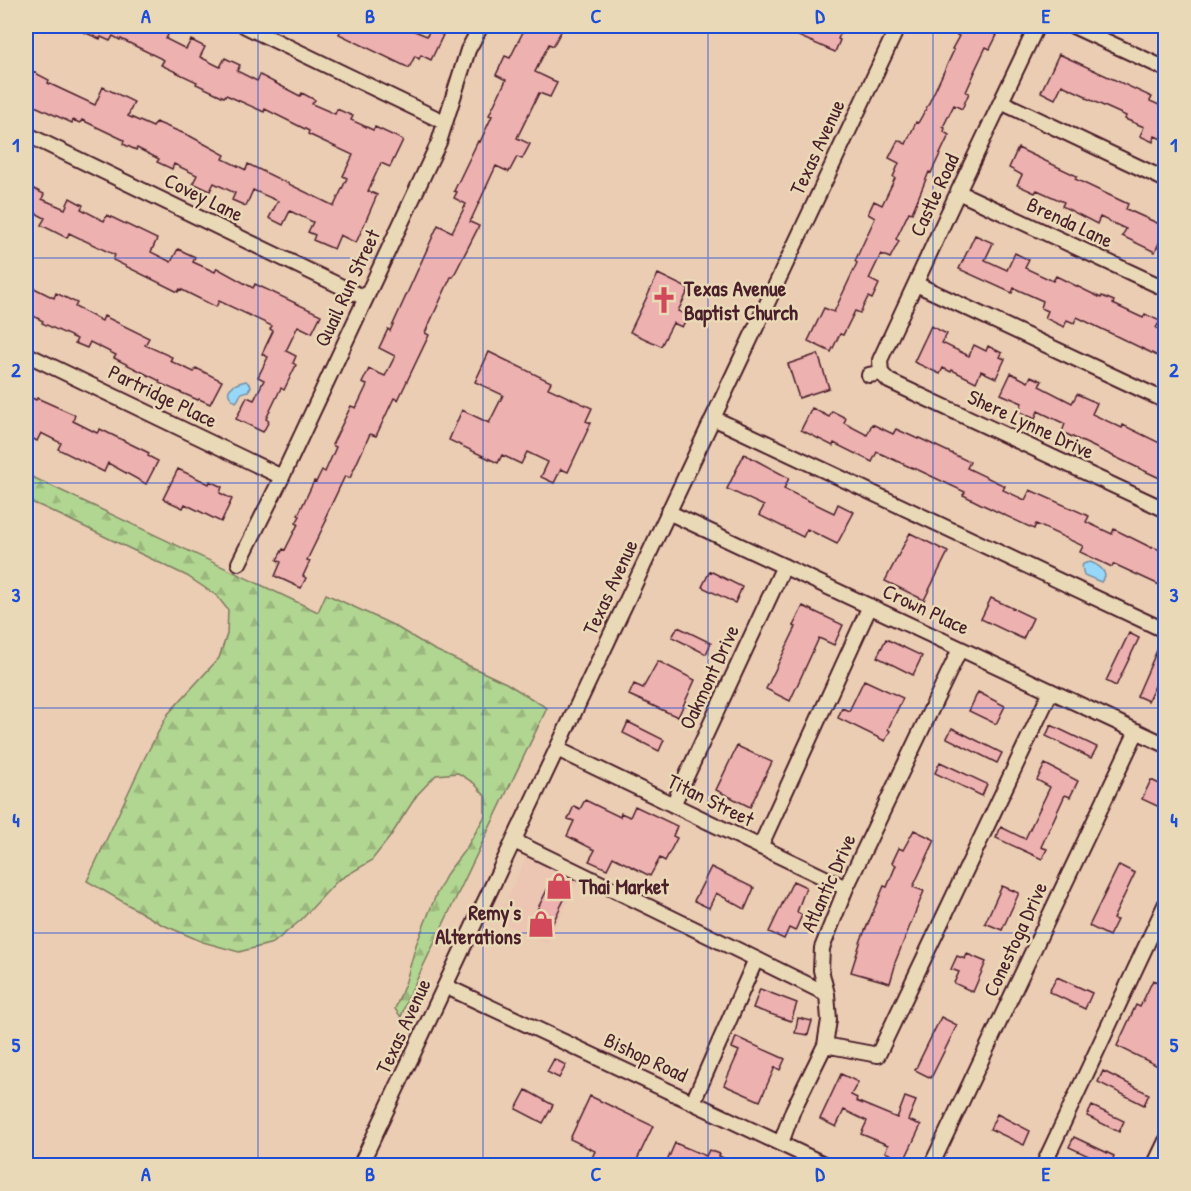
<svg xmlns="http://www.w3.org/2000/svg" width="1191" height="1191" font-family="'Patrick Hand',sans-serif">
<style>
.built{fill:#ecc5b3}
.forest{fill:url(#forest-firs);stroke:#7e7a5e;stroke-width:1.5}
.water{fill:#97d8f8;stroke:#788ea6;stroke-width:1.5}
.building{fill:#edb1b0;stroke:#4a1f2b;stroke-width:1.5}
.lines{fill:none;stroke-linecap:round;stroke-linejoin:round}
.minor-casing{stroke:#4a1f2b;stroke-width:18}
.minor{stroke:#ead9b6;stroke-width:14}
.grid{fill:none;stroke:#1d4ed8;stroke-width:1.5;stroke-opacity:0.55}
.labels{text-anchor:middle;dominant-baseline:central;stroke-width:5;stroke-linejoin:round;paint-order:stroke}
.street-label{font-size:21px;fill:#4a1f2b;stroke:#ead9b6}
.poi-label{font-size:21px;font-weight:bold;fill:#4a1f2b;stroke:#ead9b6;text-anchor:start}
.neatline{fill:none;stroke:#1d4ed8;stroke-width:2}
.grid-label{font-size:20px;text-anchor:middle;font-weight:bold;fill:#1d4ed8}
</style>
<defs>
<pattern id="forest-firs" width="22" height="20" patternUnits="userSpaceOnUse" patternTransform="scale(1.5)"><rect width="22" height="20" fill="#b1d691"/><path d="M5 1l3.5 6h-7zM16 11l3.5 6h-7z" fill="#9ab77d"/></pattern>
</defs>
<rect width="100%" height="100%" fill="#ebcdb4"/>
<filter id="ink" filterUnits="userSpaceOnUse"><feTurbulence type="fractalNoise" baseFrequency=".0167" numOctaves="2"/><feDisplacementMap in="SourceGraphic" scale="12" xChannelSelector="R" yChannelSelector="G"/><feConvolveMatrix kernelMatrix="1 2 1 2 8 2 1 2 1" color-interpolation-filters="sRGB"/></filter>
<g filter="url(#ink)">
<!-- built -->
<path class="built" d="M527 856 578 881 547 944 497 920Z"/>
<!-- forest -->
<path class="forest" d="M26 474 318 612 326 594 393 625 433 649 506 683 547 708 407 1000 401 1017 395 1009 406 981 416 945 436 895 448 872 467 847 485 816V796L474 783 458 773 436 775 417 795 390 837 371 861 337 881 301 920 273 943 239 952 203 942 161 924 87 881 145 757 168 714 219 658 227 634 228 610 217 596 187 576 43 507 26 500Z"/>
<!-- water -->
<path class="water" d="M246 381 250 385 251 387 248 391C237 393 242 396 236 402 220 391 233 384 246 381Z
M1090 562C1097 564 1104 569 1105 576L1101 582 1084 575 1082 567 1083 564Z"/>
<!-- building -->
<path class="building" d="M70 26H172L166 39 186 49 191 40 205 47 200 57 220 67 225 58 240 65 237 71 257 81 260 75 300 96 302 93 315 100 312 104 335 114 337 109 353 116 351 120 373 130 375 127 403 140 390 167 381 163 368 191 377 195 356 243 340 235 334 249 313 240 315 235 308 232 313 222 290 211 283 225 269 218 278 201 253 190 246 206 232 200 235 193 214 183 210 191 193 183 197 175 174 164 172 169 157 162 159 159 137 148 136 150 123 144 124 140 82 120 80 123 73 120 72 123 26 102V68L49 80 48 83 95 105 103 87 134 102 128 116 153 127 156 122 190 136 225 155 223 159 246 170 248 164 334 206 347 178 343 176 353 155 308 134 309 131 265 109 264 112 226 95 224 97 196 84 197 82 161 65 164 60 121 39 120 40 113 36 110 41 101 37 100 39Z
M343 26H402L427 36 430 29 443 35 431 60 421 55 419 59 415 56 409 68 339 34Z
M526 26H564L553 46 549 44 535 72 552 80V81L557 83 550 97 539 93 517 138 530 144 522 159 517 157 509 172 496 166 470 222 479 226 453 277H451L425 333 429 335 398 400 394 398 376 436 370 434 350 478 345 476 325 518 327 519 307 560 310 561 303 576 306 578 301 588 275 576 281 562 277 560 283 549 285 550 298 524 296 523 300 516 298 515 314 481 316 482 322 470 325 472 336 447 332 445 351 406 356 408 367 385 362 383 369 369 385 376 395 356 379 348 388 329 390 331 438 225 452 232 466 204 454 198 457 192 454 191 478 141 480 142 492 116 489 115 506 80 496 75 505 56 510 58Z
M803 26H844L838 39 840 40 835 52 798 36Z
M938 26H977L997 35 990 49 986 47 974 72H975L966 92 969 93 962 109 954 105 943 127 945 128 944 132 949 135 931 173 929 172 912 213 909 212 896 239 899 241 890 258 881 254 869 279 879 284 872 299 868 297 860 313 855 311 843 335 840 334 831 352 808 341 824 308 834 312 857 263 855 261 875 218 868 214 874 201 882 205 895 178 893 177 899 163 889 158 898 140 906 144 916 122 918 123 928 105 954 50 952 49 959 36Z
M1059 54 1152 97 1150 101 1166 108V141L1155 136 1153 142 1140 136 1144 127 1125 119 1126 116 1086 98V96L1062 85 1055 99 1041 92Z
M1018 148 1077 176 1075 179 1128 204 1126 209 1166 227 1155 252 1122 236 1126 229 1100 217 1097 224 1062 206 1064 202 1037 190 1035 193 1017 185 1022 175 1009 168Z
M26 185 44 194 42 199 65 209 70 198 83 205 81 209 104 221 107 215 157 239 151 252 171 262 178 249 195 257 193 262 215 272 217 268 253 288 255 284 321 315 312 333 298 326 286 351 296 356 293 363 296 365 284 390 281 388 266 419 269 421 263 432 236 419 247 397 254 400 264 380 258 377 268 357 262 354 273 331 270 329 272 326 219 301 216 307 180 289 178 292 113 260 115 255 69 233 67 238 41 225 45 218 26 208Z
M975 235 993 243 985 260 1007 270 1015 253 1029 260 1025 268 1053 281 1056 276 1101 298 1102 296 1114 301 1113 304 1143 318 1145 314 1160 321 1156 328 1166 333V360L1077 317 1074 323 1067 320 1064 327 1045 318 1048 311 1041 308 1043 301 1014 288 1012 293 959 269Z
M658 274 689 289 678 311 688 316 682 327 673 323 661 346 630 332Z
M26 284 54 298 56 293 77 303 75 307 102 321 104 316 149 338 145 345 172 357 170 361 194 372 196 368 222 381 210 404 199 399 198 400 159 383 160 381 114 358 116 355 90 342 87 348 75 343 77 339 42 323 43 321 26 312Z
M931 326 947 334 942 343 969 356 974 345 986 351 988 346 1002 353 1000 357 1005 359 996 378 981 371 976 382 952 370 951 372 943 368 940 374 914 362Z
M489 352 551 382 548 388 592 408 586 421 591 423 568 472 561 469 554 483 541 477 548 462 527 452 521 464 502 455 498 463 449 440 462 410 489 423 503 395 475 382Z
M818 354 829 388 799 398 788 364Z
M1011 373 1028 382 1031 376 1042 381 1039 386 1072 403 1077 394 1097 403 1092 414 1122 428 1123 425 1166 446 1161 457 1166 459V481L1062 432 1065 424 1038 411 1035 419 1019 411 1022 403 1001 394Z
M26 395 36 400 37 398 75 415 73 421 97 433 100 429 149 453 148 456 158 461 146 484 108 463 104 472 58 449 61 443 41 433 37 441 26 435Z
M812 408 829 417 832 411 846 418 844 423 867 435 872 424 893 434 896 429 918 439 919 438 970 462 967 468 1005 486 1003 490 1025 500 1030 490 1089 516 1086 522 1112 534 1114 529 1152 548 1153 547 1166 552V588L1114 564 1112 567 1080 552 1083 546 1036 524 1034 529 983 505 963 495 965 492 912 467V468L877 452 872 462 834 443 833 446 801 430Z
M744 454 789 478 784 489 834 513 838 504 854 512 837 544 807 529 803 537 759 515 764 506 727 489Z
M178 469 209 484 210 481 222 487 220 493 232 499 221 522 185 504 183 508 163 499Z
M910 533 948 552 924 600 885 581Z
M710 571 742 587 735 603 702 587Z
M991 598 1033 618 1023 639 981 619Z
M803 606 843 625 834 645 819 638 790 701 766 689 796 627 793 626Z
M678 627 711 643 706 654 672 637Z
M1129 633 1139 638 1116 686 1106 681Z
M886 639 922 656 913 675 877 657Z
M1162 639 1166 640V662L1148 701 1137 696Z
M658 661 695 680 678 717 629 695 634 684 643 688Z
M864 680 903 698 888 729 890 731 885 741 838 718 842 708 849 711Z
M978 692 1005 706 996 724 969 711Z
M628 722 664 740 659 751 623 733Z
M1051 725 1097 747 1091 758 1046 736Z
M952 728 1002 753 997 763 947 738Z
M737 746 772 762 750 807 716 790Z
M940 762 987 784 982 796 935 773Z
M1045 764 1078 781 1070 797 1065 795 1041 847 1047 849 1042 859 996 838 1001 827 1025 839 1050 787 1037 780Z
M1151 780 1166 787V810L1142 799Z
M585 800 620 817 621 813 630 817 635 806 677 826 673 836 677 838 665 861 660 858 650 876 613 857 607 869 589 861 595 850 567 836 574 821 568 819 574 806 580 809Z
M914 830 935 840 913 887 924 891 894 965 895 966 890 983 851 972 861 940 884 886 887 887 896 865 892 863 899 848 903 850Z
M1119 865 1135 873 1113 919 1117 920 1109 936 1089 926Z
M711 867 754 888 745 909 716 893 709 908 694 901Z
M555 874 572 883 547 935 529 926Z
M793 881 806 887 797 912 802 915 795 931 789 928 784 939 769 932Z
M1002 886 1019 893 1002 930 985 923Z
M967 954 986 962 973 992 954 983 959 972 951 969 957 956 965 959Z
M1057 977 1092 993 1085 1009 1049 992Z
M1153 980 1166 986V1070L1117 1046 1136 1005 1140 1007Z
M760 989 797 1003 791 1021 753 1008Z
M941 1017 957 1025 931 1078 915 1070Z
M798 1018 812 1021 808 1035 795 1033Z
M736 1037 785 1059 780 1070 775 1067 760 1101 724 1085 739 1051 732 1048Z
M554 1059 566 1065 559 1078 547 1072Z
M1103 1071 1149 1094 1144 1105 1098 1082Z
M841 1074 858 1082 851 1095 857 1098 856 1101 897 1118 905 1097 916 1101 908 1120 921 1125 904 1161 885 1152 888 1145 861 1134 867 1121 844 1110 836 1127 820 1119Z
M526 1090 553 1105 543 1123 516 1109Z
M590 1096 653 1126 634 1166H608L592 1158 595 1151 570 1139Z
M1092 1106 1124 1121 1119 1132 1087 1116Z
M997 1114 1030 1131 1024 1145 990 1129Z
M1074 1137 1114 1156 1110 1166 1069 1147Z
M675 1143 706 1156 709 1150 720 1154 719 1156 740 1166H665Z"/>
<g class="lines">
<defs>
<path id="minor" d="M245 26 444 122
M1073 26 1166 69
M1001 102 1166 180
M26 134 365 298
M958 192 1166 289
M916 284 1166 401
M26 354 282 477
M881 373 889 381 1166 510
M869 375 881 373 880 360 958 192 1037 26
M713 418 1166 631
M668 512 1166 745
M239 563 282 477 439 142 468 50 481 26
M557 749 846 888
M673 805 784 566
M514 841 752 957 827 994
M760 847 870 606
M445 986 828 1166
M825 1045 878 1055 1051 691
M693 1102 756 959
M781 1143 793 1110 825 1045 829 1020 827 994 821 970 822 948 846 888 960 649
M360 1166 898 26
M931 1166 1137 731
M1043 1166 1166 903
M1154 1166 1166 1141"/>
</defs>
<!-- minor casing -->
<use href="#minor" class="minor-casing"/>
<!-- minor -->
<use href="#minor" class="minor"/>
</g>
</g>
<!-- grid -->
<path class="grid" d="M258 26V1166M483 26V1166M708 26V1166M933 26V1166M26 258H1166M26 483H1166M26 708H1166M26 933H1166"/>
<!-- icons -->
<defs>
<symbol id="church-bare" viewBox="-9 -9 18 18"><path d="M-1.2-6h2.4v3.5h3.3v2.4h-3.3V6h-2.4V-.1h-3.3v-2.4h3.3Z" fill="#d1495b" stroke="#ead9b6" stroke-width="2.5" paint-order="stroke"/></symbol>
<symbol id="shop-bare" viewBox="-9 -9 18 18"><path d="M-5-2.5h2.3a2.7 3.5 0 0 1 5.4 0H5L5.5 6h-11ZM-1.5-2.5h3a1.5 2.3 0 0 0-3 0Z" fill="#d1495b" stroke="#ead9b6" stroke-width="2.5" paint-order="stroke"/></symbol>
</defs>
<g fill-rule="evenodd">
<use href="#church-bare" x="645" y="281" width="38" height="38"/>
<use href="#shop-bare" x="540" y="867" width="38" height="38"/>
<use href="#shop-bare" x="522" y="905" width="38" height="38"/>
</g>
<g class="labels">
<!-- street labels -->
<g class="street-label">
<text transform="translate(817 147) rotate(-65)">Texas Avenue</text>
<text transform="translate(934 195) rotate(-65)">Castle Road</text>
<text transform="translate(204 197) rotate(26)">Covey Lane</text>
<text transform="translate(1070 222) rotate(25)">Brenda Lane</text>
<text transform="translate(347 288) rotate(-65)">Quail Run Street</text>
<text transform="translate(163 396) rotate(26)">Partridge Place</text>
<text transform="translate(1031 424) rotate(25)">Shere Lynne Drive</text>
<text transform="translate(610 587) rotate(-65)">Texas Avenue</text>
<text transform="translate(926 609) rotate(25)">Crown Place</text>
<text transform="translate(709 677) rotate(-65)">Oakmont Drive</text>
<text transform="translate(711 800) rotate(26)">Titan Street</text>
<text transform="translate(828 883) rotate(-66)">Atlantic Drive</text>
<text transform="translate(1015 939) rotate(-65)">Conestoga Drive</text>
<text transform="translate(403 1026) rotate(-65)">Texas Avenue</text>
<text transform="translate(646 1057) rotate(25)">Bishop Road</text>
</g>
<!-- poi labels -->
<g class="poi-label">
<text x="684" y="288">Texas Avenue<tspan x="684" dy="24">Baptist Church</tspan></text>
<text x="579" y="886">Thai Market</text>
<text x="521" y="912" text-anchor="end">Remy's<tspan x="521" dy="24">Alterations</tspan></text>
</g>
</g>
<!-- margin -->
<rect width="1191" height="1191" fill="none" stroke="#ead9b6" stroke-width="66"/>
<rect x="33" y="33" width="1125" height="1125" class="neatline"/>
<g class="grid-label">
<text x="146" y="23">A</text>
<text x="370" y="23">B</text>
<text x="596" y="23">C</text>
<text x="820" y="23">D</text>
<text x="1046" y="23">E</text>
<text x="16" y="152">1</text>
<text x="1174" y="152">1</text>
<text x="16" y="377">2</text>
<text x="1174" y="377">2</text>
<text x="16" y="602">3</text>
<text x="1174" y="602">3</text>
<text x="16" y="827">4</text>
<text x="1174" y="827">4</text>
<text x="16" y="1052">5</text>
<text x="1174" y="1052">5</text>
<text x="146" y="1181">A</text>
<text x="370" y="1181">B</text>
<text x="596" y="1181">C</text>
<text x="820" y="1181">D</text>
<text x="1046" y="1181">E</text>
</g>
</svg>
